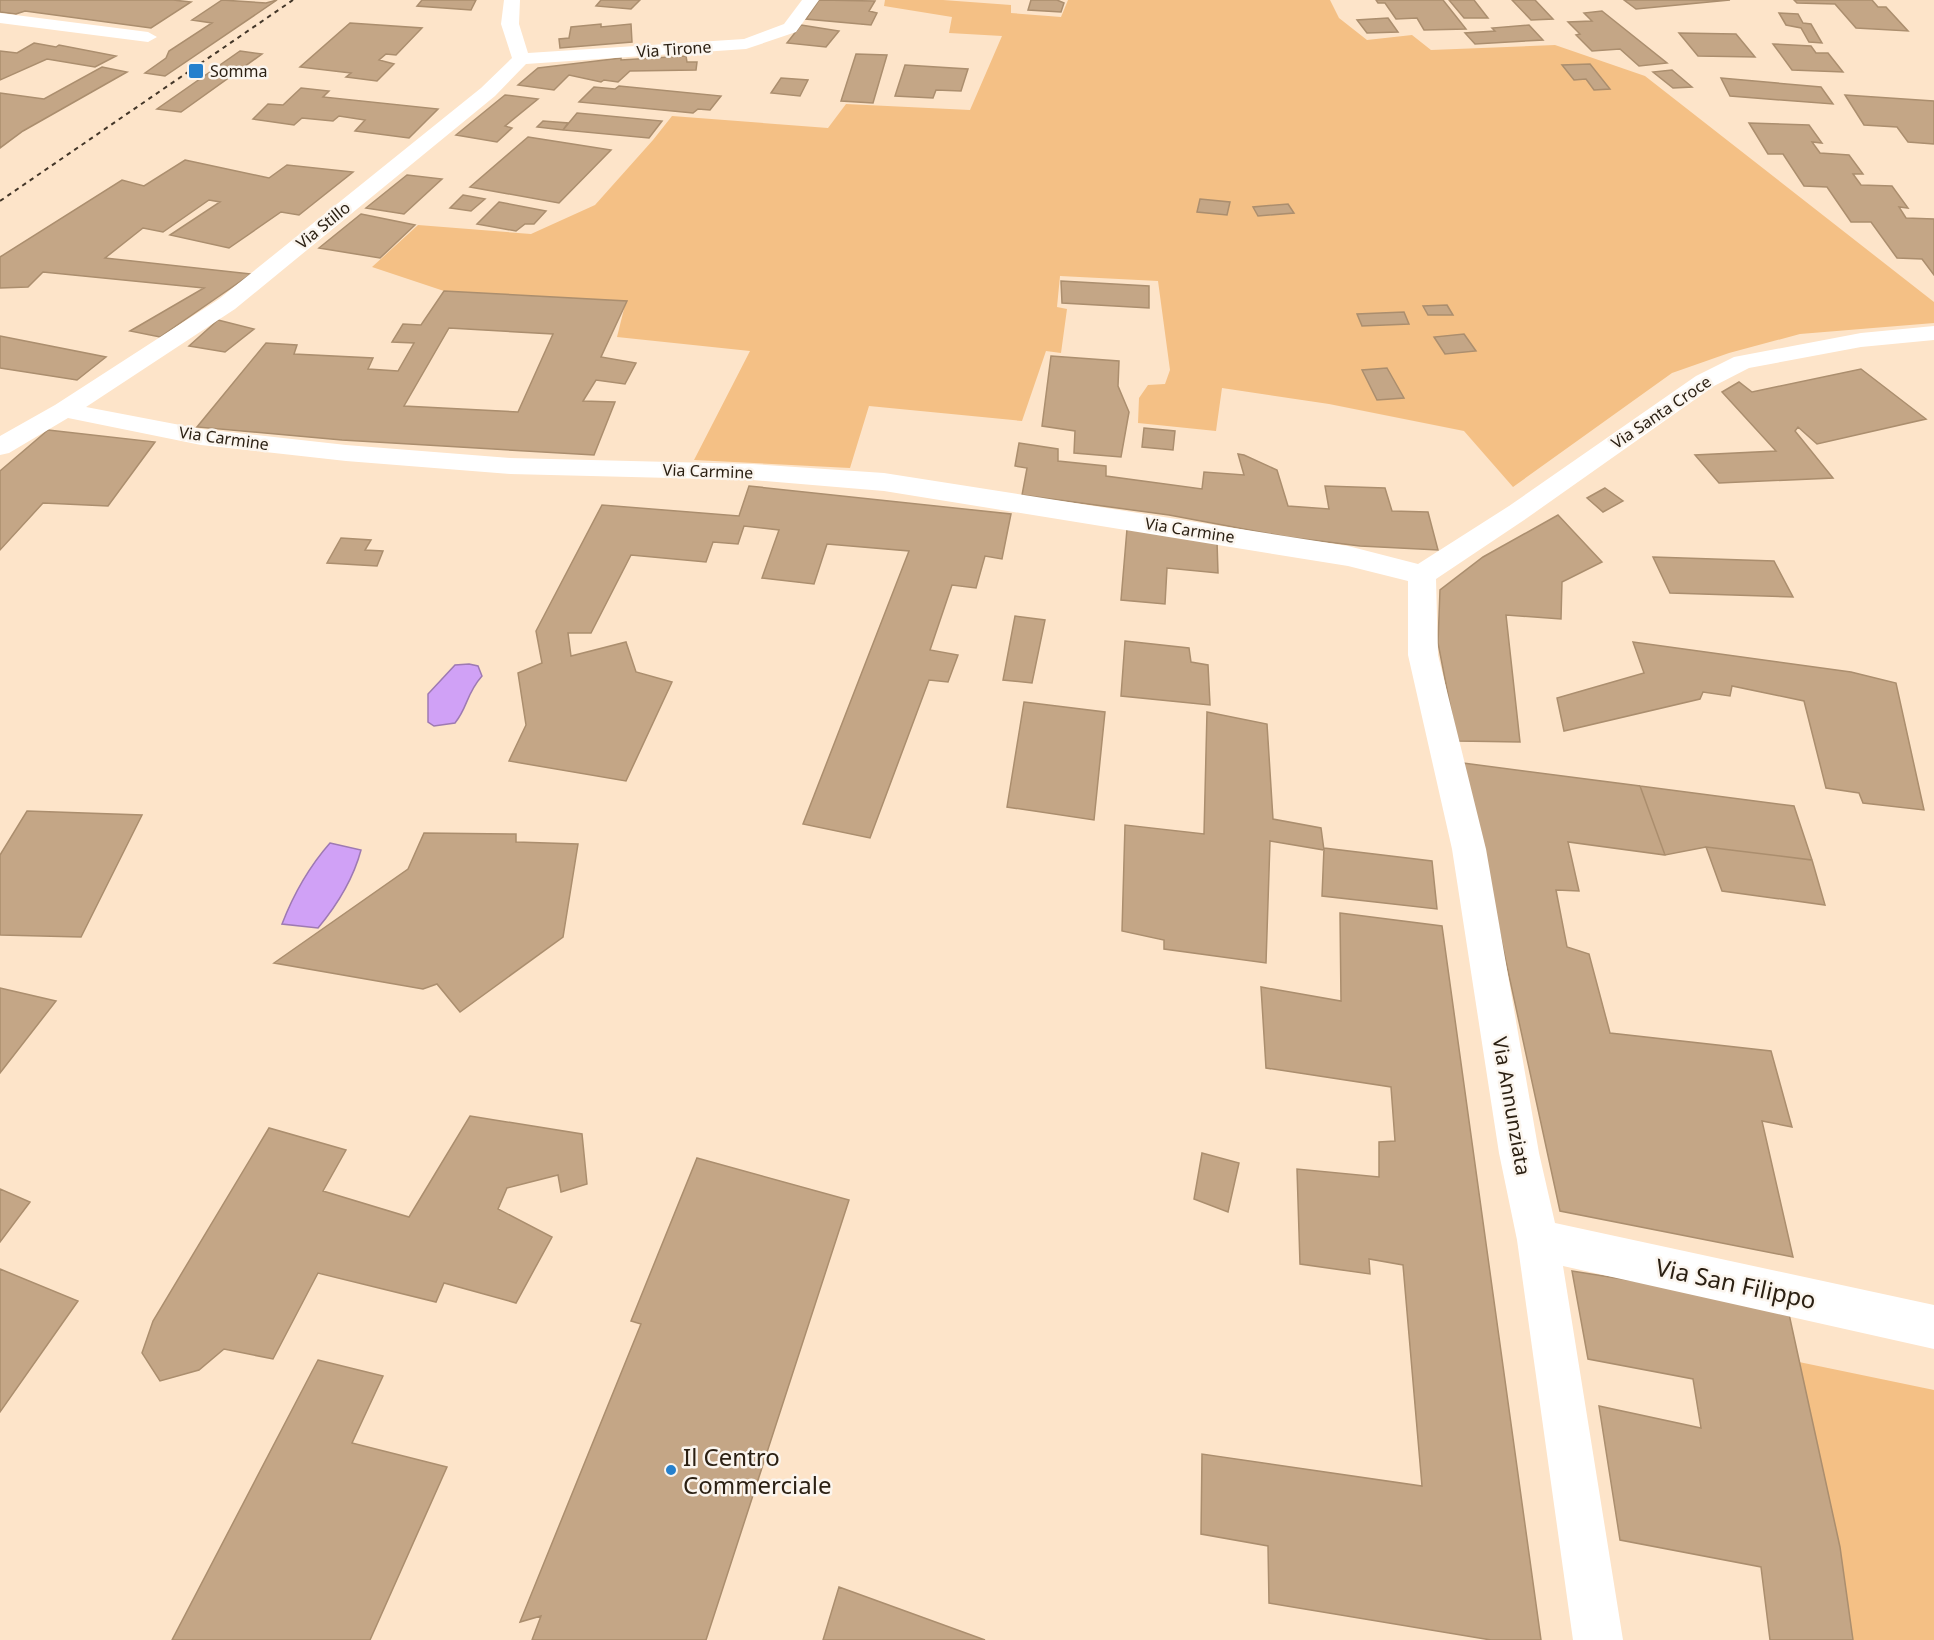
<svg xmlns="http://www.w3.org/2000/svg" width="1934" height="1640" font-family="'Noto Sans',sans-serif">
<style>
.green{fill:#f4c085}
.water{fill:#d0a1f6;stroke:#9e7ab2;stroke-width:1.5}
.building{fill:#c4a686;stroke:#ab8e6e;stroke-width:1.5;fill-rule:evenodd}
.lines{fill:none;stroke-linecap:round;stroke-linejoin:round}
.minor{fill:#fff;fill-rule:evenodd}
.rail{stroke:#433628;stroke-width:2;stroke-dasharray:4.5 4.5;stroke-linecap:butt}
.poi-dot{fill:#2580cd;stroke:#fbf5ee;stroke-width:2}
.labels{text-anchor:middle;dominant-baseline:central;stroke-width:5;stroke-linejoin:round;paint-order:stroke}
.far-street-label{font-size:16px;fill:#2b2013;stroke:#fbf5ee}
.far-poi-label{font-size:16px;fill:#2b2013;stroke:#fbf5ee;text-anchor:start}
.street-label{font-size:20px;fill:#2b2013;stroke:#fbf5ee}
.near-street-label{font-size:24px;fill:#2b2013;stroke:#fbf5ee}
.near-poi-label{font-size:24px;fill:#2b2013;stroke:#fbf5ee;text-anchor:start}
</style>
<rect width="100%" height="100%" fill="#fde4c9"/>
<!-- green -->
<path class="green" d="M885 0H943L1011 5V13L1061 17 1068 0H1330L1339 18 1367 40 1412 35 1431 50 1555 45 1645 76 1934 302V323L1800 334 1729 353 1672 373 1513 487 1464 431 1329 404 1222 388 1216 431 1138 423 1139 398 1148 385 1165 384 1170 370 1158 281 1060 276 1057 307 1067 309 1061 353 1046 351 1022 421 869 406 850 468 694 460 750 351 617 337 626 301 444 291 372 267 418 225 531 234 595 205 653 140 672 116 828 128 846 104 970 110 1002 36 949 33 952 17 884 6Z
M1799 1362 1934 1390V1640H1846Z"/>
<!-- water -->
<path class="water" d="M469 664 478 666 482 676C466 694 468 707 455 723L434 726 428 722V694L455 665Z
M330 843 361 850C353 880 338 904 318 928L282 924C294 893 308 868 330 843Z"/>
<!-- building -->
<path class="building" d="M0 0H173L191 2 151 28 25 11 16 14 0 12Z
M222 0 266 3 277 0 165 76 145 73 166 58 169 51 212 23 192 20Z
M422 0H476L471 10 417 6Z
M601 0H640L631 9 596 6Z
M819 0 875 1 869 11 877 13 871 25 806 19Z
M1031 0H1057L1064 3 1061 12 1028 10Z
M1376 0H1443L1466 29 1424 30 1417 18 1396 19 1385 3H1378Z
M1449 0H1474L1488 18H1464Z
M1512 0H1535L1553 19 1531 20Z
M1624 0H1730L1636 9Z
M1794 0H1872L1878 7H1886L1908 31 1856 28 1835 4 1797 3Z
M1602 11 1667 63 1639 66 1620 49 1592 51 1576 35 1580 34 1568 22 1592 21 1584 13Z
M1779 13 1798 14 1803 23 1811 24 1822 43 1809 42 1801 28 1786 25Z
M1388 18 1398 32 1367 33 1357 20Z
M350 23 422 28 396 55 386 54 379 60 394 64 377 81 346 77 351 73 300 67Z
M601 24V27L631 24 632 42 560 48 559 39 569 38 571 27Z
M801 25 839 31 826 47 787 43Z
M1529 25 1543 40 1475 44 1465 33 1495 31 1492 28Z
M1679 33 1736 34 1755 57 1698 56Z
M34 43 56 47 59 45 116 56 95 67 47 59 0 80V51L17 53Z
M1773 44 1811 46 1816 53H1828L1843 72 1792 70Z
M240 51 262 54 181 112 157 109Z
M856 54 887 55 873 103 841 101Z
M686 56 687 62H697L696 70 630 71 618 82 604 80 601 82 569 75 554 90 518 85 538 68 621 58V60Z
M1590 64 1610 89 1594 90 1586 79 1574 80 1562 65Z
M905 65 968 69 961 91 936 90 933 98 895 96Z
M102 67 127 72 23 131 0 148V93L44 99Z
M1672 70 1692 87 1673 88 1653 72Z
M781 78 808 80 800 96 771 93Z
M1721 78 1821 87 1833 104 1730 96Z
M619 86 721 96 710 110 698 109 693 113 579 102 594 87 615 89Z
M301 88 329 91 323 97 438 109 409 138 355 131 365 120 339 116 333 121 302 118 294 125 253 119 268 104 283 105Z
M505 95 538 99 505 126 512 128 497 142 456 135Z
M1845 95 1934 101V144L1908 142 1897 127 1864 125Z
M577 113 662 121 649 138 563 130Z
M543 121 568 123 563 130 537 127Z
M1749 123 1809 125 1822 143 1812 142 1820 153 1849 155 1863 174H1853L1861 185 1892 186 1908 208 1899 207 1906 218 1934 219V275L1922 259 1897 258 1871 222H1851L1827 187 1804 186 1783 154H1768Z
M528 137 611 150 559 203 470 187Z
M185 160 269 178 287 165 353 172 299 215 281 212 229 248 170 235 220 202 209 200 163 232 143 228 105 258 251 274 160 337 130 331 204 288 43 272 28 287 0 288V257L122 180 144 186Z
M407 175 442 179 404 214 366 208Z
M463 195 485 199 471 211 450 208Z
M1200 199 1230 202 1227 215 1197 212Z
M499 202 546 211 534 224H525L516 231 477 224Z
M1288 204 1294 213 1258 216 1253 207Z
M361 214 415 225 380 258 319 248Z
M1061 281 1149 286V308L1062 303Z
M444 291 627 301 601 357 636 363 625 384 596 380 583 401 615 402 594 455 342 440 197 427 266 343 297 345 294 354 373 358 368 369 398 371 414 343 392 342 403 324 421 325ZM449 328 553 334 518 412 404 406Z
M1447 305 1453 315H1428L1423 306Z
M1404 312 1409 324 1362 326 1357 314Z
M218 320 254 329 225 352 189 346Z
M1464 334 1476 351 1445 354 1434 337Z
M0 336 106 357 77 380 0 368Z
M1051 356 1119 361 1118 386 1129 412 1121 457 1074 453 1075 431 1042 426Z
M1387 368 1404 398 1377 400 1362 370Z
M1861 369 1926 419 1817 444 1798 427 1795 431 1833 478 1719 483 1695 455 1776 451 1722 392 1739 382 1752 392Z
M1144 428 1175 431 1173 450 1142 447Z
M48 430 155 442 108 506 43 503 0 550V471Z
M1019 443 1058 449V461L1106 466V476L1202 489 1204 472 1244 475 1238 454 1244 455 1277 470 1288 506 1329 509 1325 486 1385 488 1392 511 1428 512 1438 550 1360 546 1287 537 1169 515 1022 495 1027 468 1015 466Z
M749 486 1011 514 1002 559 985 556 976 588 952 585 930 650 958 655 948 682 929 680 870 838 803 824 909 551 827 544 814 584 762 578 779 530 744 526 738 544 713 542 706 562 631 555 591 633H568L571 656 626 642 636 672 672 682 626 781 509 761 526 725 518 673 542 663 536 631 602 505 739 516Z
M1605 488 1623 501 1603 512 1587 498Z
M1558 515 1602 562 1562 582 1561 619 1506 615 1520 742 1457 741 1438 643 1440 590 1483 557Z
M1127 529 1217 541 1218 573 1167 568 1165 604 1121 600Z
M341 538 371 540 365 550 383 551 377 566 327 563Z
M1653 557 1774 561 1793 597 1670 593Z
M1015 616 1045 620 1032 683 1003 680Z
M1125 641 1189 648 1191 662 1208 665 1210 705 1121 696Z
M1633 642 1851 672 1896 683 1924 810 1863 803 1859 793 1826 788 1804 701 1732 686 1730 696 1703 692 1700 699 1564 731 1557 698 1644 673Z
M1024 702 1105 712 1094 820 1007 807Z
M1207 712 1267 724 1273 819 1321 828 1324 850 1270 841 1266 963 1164 949V940L1122 931 1125 825 1204 834Z
M1463 763 1640 786 1665 855 1568 842 1579 891 1556 890 1567 947 1589 954 1610 1033 1771 1051 1792 1127 1762 1121 1793 1257 1560 1211Z
M1640 786 1794 806 1812 860 1706 847 1665 855Z
M27 811 142 815 81 937 0 935V855Z
M424 833 516 834V842L578 844 563 937 460 1012 437 984 423 989 274 963 408 869Z
M1706 847 1812 860 1825 905 1722 891Z
M1324 848 1432 861 1437 909 1322 896Z
M1340 913 1442 926 1541 1640H1491L1269 1603 1268 1546 1201 1534 1202 1454 1422 1486 1403 1265 1369 1259 1370 1274 1300 1264 1297 1169 1379 1177V1142L1395 1141 1391 1087 1266 1068 1261 987 1341 1001Z
M0 988 56 1001 0 1073Z
M470 1116 582 1134 587 1184 561 1192 558 1175 507 1188 498 1209 552 1237 516 1303 444 1283 436 1302 318 1273 273 1359 224 1349 199 1370 160 1381 142 1353 153 1321 269 1128 346 1150 323 1191 409 1217Z
M1202 1153 1239 1163 1228 1212 1194 1199Z
M697 1158 849 1200 706 1640H532L541 1616 520 1622 641 1324 631 1321Z
M0 1189 30 1202 0 1242Z
M0 1269 78 1301 0 1412Z
M1572 1271 1787 1305 1840 1547 1853 1640H1770L1761 1567 1620 1540 1599 1406 1701 1428 1693 1379 1588 1359Z
M318 1360 383 1376 352 1443 447 1467 370 1640H172Z
M839 1587 985 1640H823Z"/>
<g class="lines">
<!-- minor -->
<path class="minor" d="M504 0H520L519 24 528 53 744 39 784 24 802 0H819L796 32 746 49 526 64 495 96 235 309 86 407 201 429 346 445 510 458 752 464 884 473 1348 546 1418 564 1509 506 1696 376 1734 357 1861 333 1934 326V340L1861 347 1749 368 1714 386 1527 518 1436 579 1438 655 1486 849 1539 1153 1555 1223 1934 1305V1349L1563 1266 1623 1640H1573L1517 1240 1499 1153 1452 849 1408 655V581L1348 566 884 491 752 480 510 474 346 461 201 445 68 418 9 453 0 455V436L55 405 219 299 481 88 512 58 501 24Z
M0 13 148 32 157 37 148 42 0 23Z"/>
<!-- rail -->
<path class="rail" d="M0 201 293 0"/>
</g>
<!-- markers -->
<g class="poi-dot">
<rect x="188" y="63" width="16" height="16" rx="3"/>
<circle cx="671" cy="1470" r="6"/>
</g>
<g class="labels">
<!-- far-street labels -->
<g class="far-street-label">
<text transform="translate(674 49) rotate(-4)">Via Tirone</text>
<text transform="translate(323 225) rotate(-39)">Via Stillo</text>
<text transform="translate(1661 412) rotate(-34)">Via Santa Croce</text>
<text transform="translate(224 438) rotate(8)">Via Carmine</text>
<text transform="translate(708 471) rotate(2)">Via Carmine</text>
<text transform="translate(1190 530) rotate(9)">Via Carmine</text>
</g>
<!-- far-poi labels -->
<g class="far-poi-label">
<text x="210" y="71">Somma</text>
</g>
<!-- street labels -->
<g class="street-label">
<text transform="translate(1512 1106) rotate(80)">Via Annunziata</text>
</g>
<!-- near-street labels -->
<g class="near-street-label">
<text transform="translate(1736 1283) rotate(12)">Via San Filippo</text>
</g>
<!-- near-poi labels -->
<g class="near-poi-label">
<text x="683" y="1456">Il Centro<tspan x="683" dy="28">Commerciale</tspan></text>
</g>
</g>
</svg>
